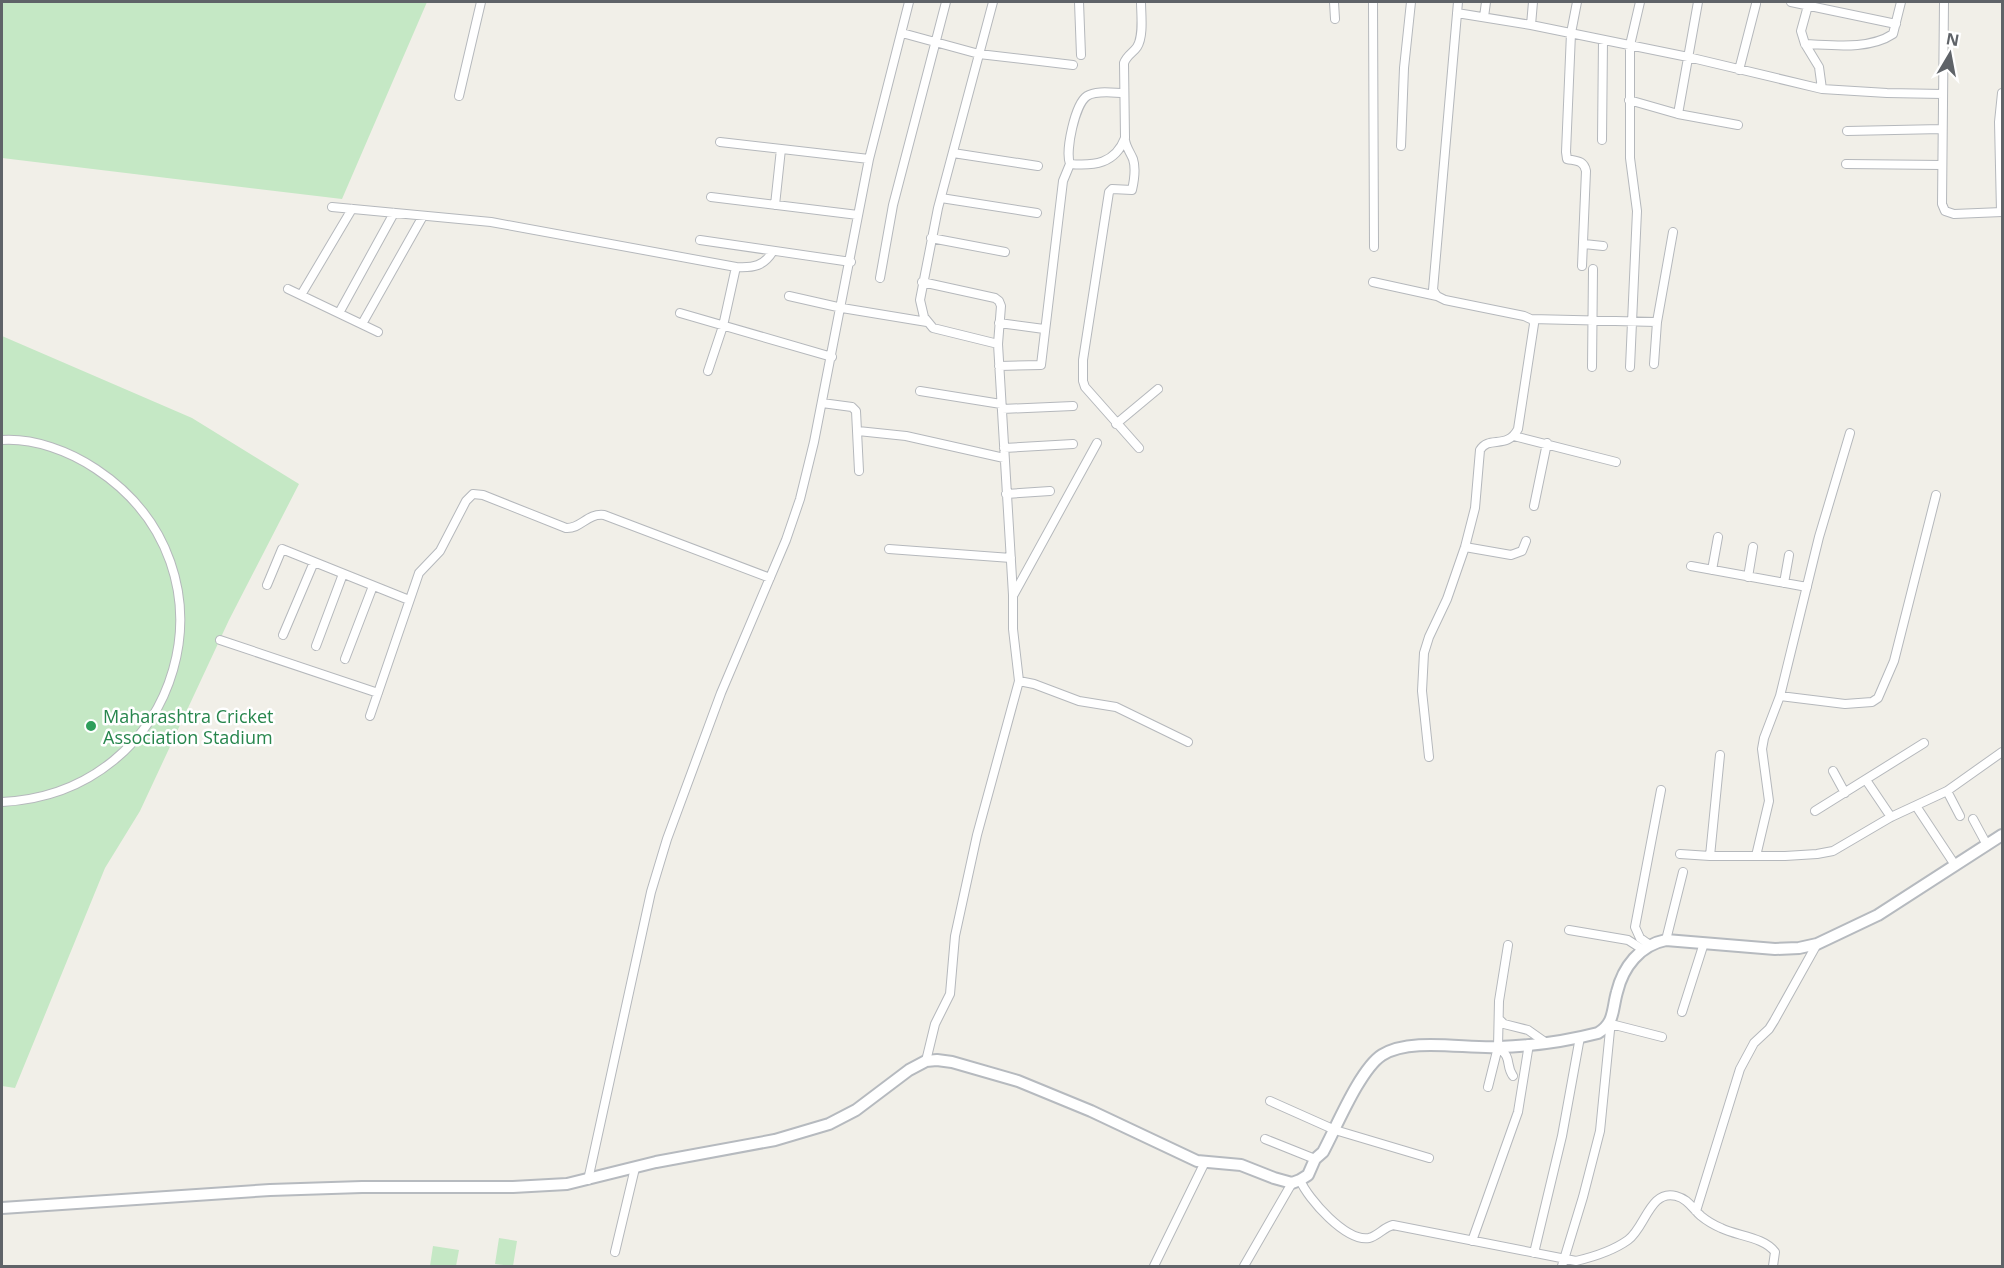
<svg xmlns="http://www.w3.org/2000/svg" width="2004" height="1268" font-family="'Open Sans',sans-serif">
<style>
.green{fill:#c5e8c5}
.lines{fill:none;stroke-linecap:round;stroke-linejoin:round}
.street-casing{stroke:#b5b8bc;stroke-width:10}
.secondary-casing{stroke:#b6babf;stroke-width:14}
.street{stroke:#fff;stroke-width:8}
.secondary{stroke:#fff;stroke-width:10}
.leisure-dot{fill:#2e9e5b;stroke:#fff;stroke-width:2}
.labels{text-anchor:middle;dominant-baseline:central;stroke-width:5;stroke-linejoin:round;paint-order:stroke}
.leisure-label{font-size:18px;fill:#27864d;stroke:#fff;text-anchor:start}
</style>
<rect width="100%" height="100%" fill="#f1efe8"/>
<!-- green -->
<path class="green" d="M2 2H427L342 199 2 158Z
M2 336 192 418 299 484 229 620 140 811 105 868 15 1088 2 1086Z
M499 1238 517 1241 513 1266 495 1264Z
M433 1246 459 1250 456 1266H430Z"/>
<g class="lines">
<defs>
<path id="street" d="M993 2 938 208 920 300 924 317 933 328 998 344
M1079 2 1081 55
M1334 2 1335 19
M1373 2 1374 247
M1577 2 1571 33 1566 152 1567 159C1576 161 1584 160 1586 171L1582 266
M1791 2 1896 24
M1809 2 1801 31 1805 44 1819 67 1822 89
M1944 2 1942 204 1945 211 1954 214 2002 212
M1457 13 1531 25 1688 57 1822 89 1887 93 1943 94
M1484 17 1486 2
M1531 25 1533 2
M902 33 979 54 1073 65
M1805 44C1833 45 1869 50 1893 34L1901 2
M1739 70 1756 4
M459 96 481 2
M1629 100 1678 114 1738 125
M1678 114 1698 2
M1847 131 1942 129
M1125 140C1126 147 1130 152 1133 159 1136 168 1134 181 1132 190L1112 189 1109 192 1083 360V381L1085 387 1139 448
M1602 140 1603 40
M720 142 869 159
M1401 146 1404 68 1411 2
M953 153 1038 166
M1070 164C1065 151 1075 104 1087 96 1096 90 1114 93 1124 93
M1846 164 1942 165
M711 197 858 215
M941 198 1037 213
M775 205 781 149
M332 207 491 222 736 267C754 268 764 266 773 251
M2001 212 1999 122 2002 93
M931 238 1005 252
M700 240 851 262
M1584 244 1603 246
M880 278 893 205 946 2
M922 282 995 298 999 301 1001 306 998 344 1013 595V629L1019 681 977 835 955 936 950 994 935 1024 926 1061
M1373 282 1437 296
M288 289 378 332
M301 295 352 209
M789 296 842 308 927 322
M339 313 394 213
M680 313 832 357
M1531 319 1657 322 1673 232
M999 323 1044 329
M362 324 423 216
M1654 364 1657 322
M999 366 1041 365 1063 181 1070 164C1094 166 1115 164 1125 138L1124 63C1127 55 1133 53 1137 47 1144 36 1141 14 1141 2
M1592 367 1593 269
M1630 367 1637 211 1630 158V45L1640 2
M708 371 723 326 736 267
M920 391 1001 404
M822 403 852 407 856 411 859 471
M1002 409 1073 406
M1116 424 1158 389
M858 431 906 436 1004 458
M1514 436 1616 462
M2 440C34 438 69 451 96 469 247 569 182 793 2 802
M1004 448 1073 444
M1006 494 1050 491
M1534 506 1547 443
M1465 547 1511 555 1522 551 1526 541
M889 549 1011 558
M1691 566 1807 587
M1712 570 1718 537
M1748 577 1753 547
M1784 583 1789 555
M267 585 282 549 409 600
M1014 594 1097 443
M283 635 314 562
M220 640 378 693
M316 646 343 574
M345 659 373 586
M1019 681 1034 684 1079 701 1116 707 1188 742
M1780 696 1845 704 1872 702 1878 698 1894 661 1936 495
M370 716 419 573 440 551 466 501 473 494 483 495 566 528C581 529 587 513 604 515L770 578
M1429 757 1422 691 1424 653 1429 637 1447 599 1465 547 1475 508 1480 450C1489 435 1507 450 1518 429L1534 324 1533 320 1524 316 1445 300 1437 296 1433 290 1458 2
M1833 771 1845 793
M1866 780 1891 817
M1947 791 1960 816
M1916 806 1955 865
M1815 811 1924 743
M1973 819 1987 845
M1680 854 1710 856H1785L1817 854 1833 851 1891 817 1947 791 2002 752
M1710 856 1720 755
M1756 856 1769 801 1762 749 1764 738 1780 696 1819 537 1850 433
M1569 930 1628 940 1642 949
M1666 940 1683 872
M1650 945 1640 938 1635 927 1661 790
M1682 1012 1704 943
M1499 1019 1504 1024 1528 1030 1545 1042
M1611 1024 1662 1037
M1498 1047C1513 1058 1505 1065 1513 1076
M1488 1087 1498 1047 1499 1001 1508 945
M1270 1101 1335 1130 1429 1158
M1265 1139 1315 1159
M588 1180 651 892 667 839 721 693 786 540 800 499 814 442 869 159 909 2
M1300 1180C1308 1199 1346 1242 1369 1238 1378 1236 1384 1227 1393 1225L1576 1261C1593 1257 1614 1250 1628 1240 1645 1228 1650 1189 1676 1196 1688 1199 1692 1208 1701 1216 1707 1221 1714 1225 1721 1228 1737 1236 1764 1237 1775 1252L1773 1266
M1696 1211 1740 1069 1754 1043 1769 1029 1774 1021 1817 944
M1472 1241 1518 1112 1529 1044
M615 1252 635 1168
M1534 1253 1562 1136 1580 1037
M1154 1266 1205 1162
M1244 1266 1292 1183
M1562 1266 1583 1197 1600 1131 1611 1020"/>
<path id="secondary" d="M2 1208 270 1190 362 1187H513L567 1184 656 1162 775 1140 829 1124 856 1110 909 1070 926 1061 937 1060 952 1062 1018 1081 1091 1111 1197 1161 1241 1165 1274 1178 1292 1183 1300 1180 1308 1175 1315 1159 1323 1152C1336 1128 1360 1069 1382 1055 1411 1037 1465 1049 1499 1047 1531 1046 1567 1041 1598 1033 1615 1023 1612 1009 1617 992 1623 967 1640 945 1666 940L1775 949 1799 948 1817 944 1878 915 2002 835"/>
</defs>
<!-- street casing -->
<use href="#street" class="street-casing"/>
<!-- secondary casing -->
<use href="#secondary" class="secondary-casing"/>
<!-- street -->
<use href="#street" class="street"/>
<!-- secondary -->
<use href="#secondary" class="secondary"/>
</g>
<!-- markers -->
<circle class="leisure-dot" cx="91" cy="726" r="6"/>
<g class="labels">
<!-- leisure labels -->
<g class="leisure-label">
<text x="103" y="716">Maharashtra Cricket<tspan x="103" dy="21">Association Stadium</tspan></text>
</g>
</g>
<!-- border -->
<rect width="2004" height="1268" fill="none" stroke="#5f6368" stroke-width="6"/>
<!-- north arrow -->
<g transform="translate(1950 54) rotate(10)" stroke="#ffffff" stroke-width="4.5" paint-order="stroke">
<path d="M0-4.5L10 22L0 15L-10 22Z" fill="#5f6368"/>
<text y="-9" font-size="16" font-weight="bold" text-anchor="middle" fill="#5f6368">N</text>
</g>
</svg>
